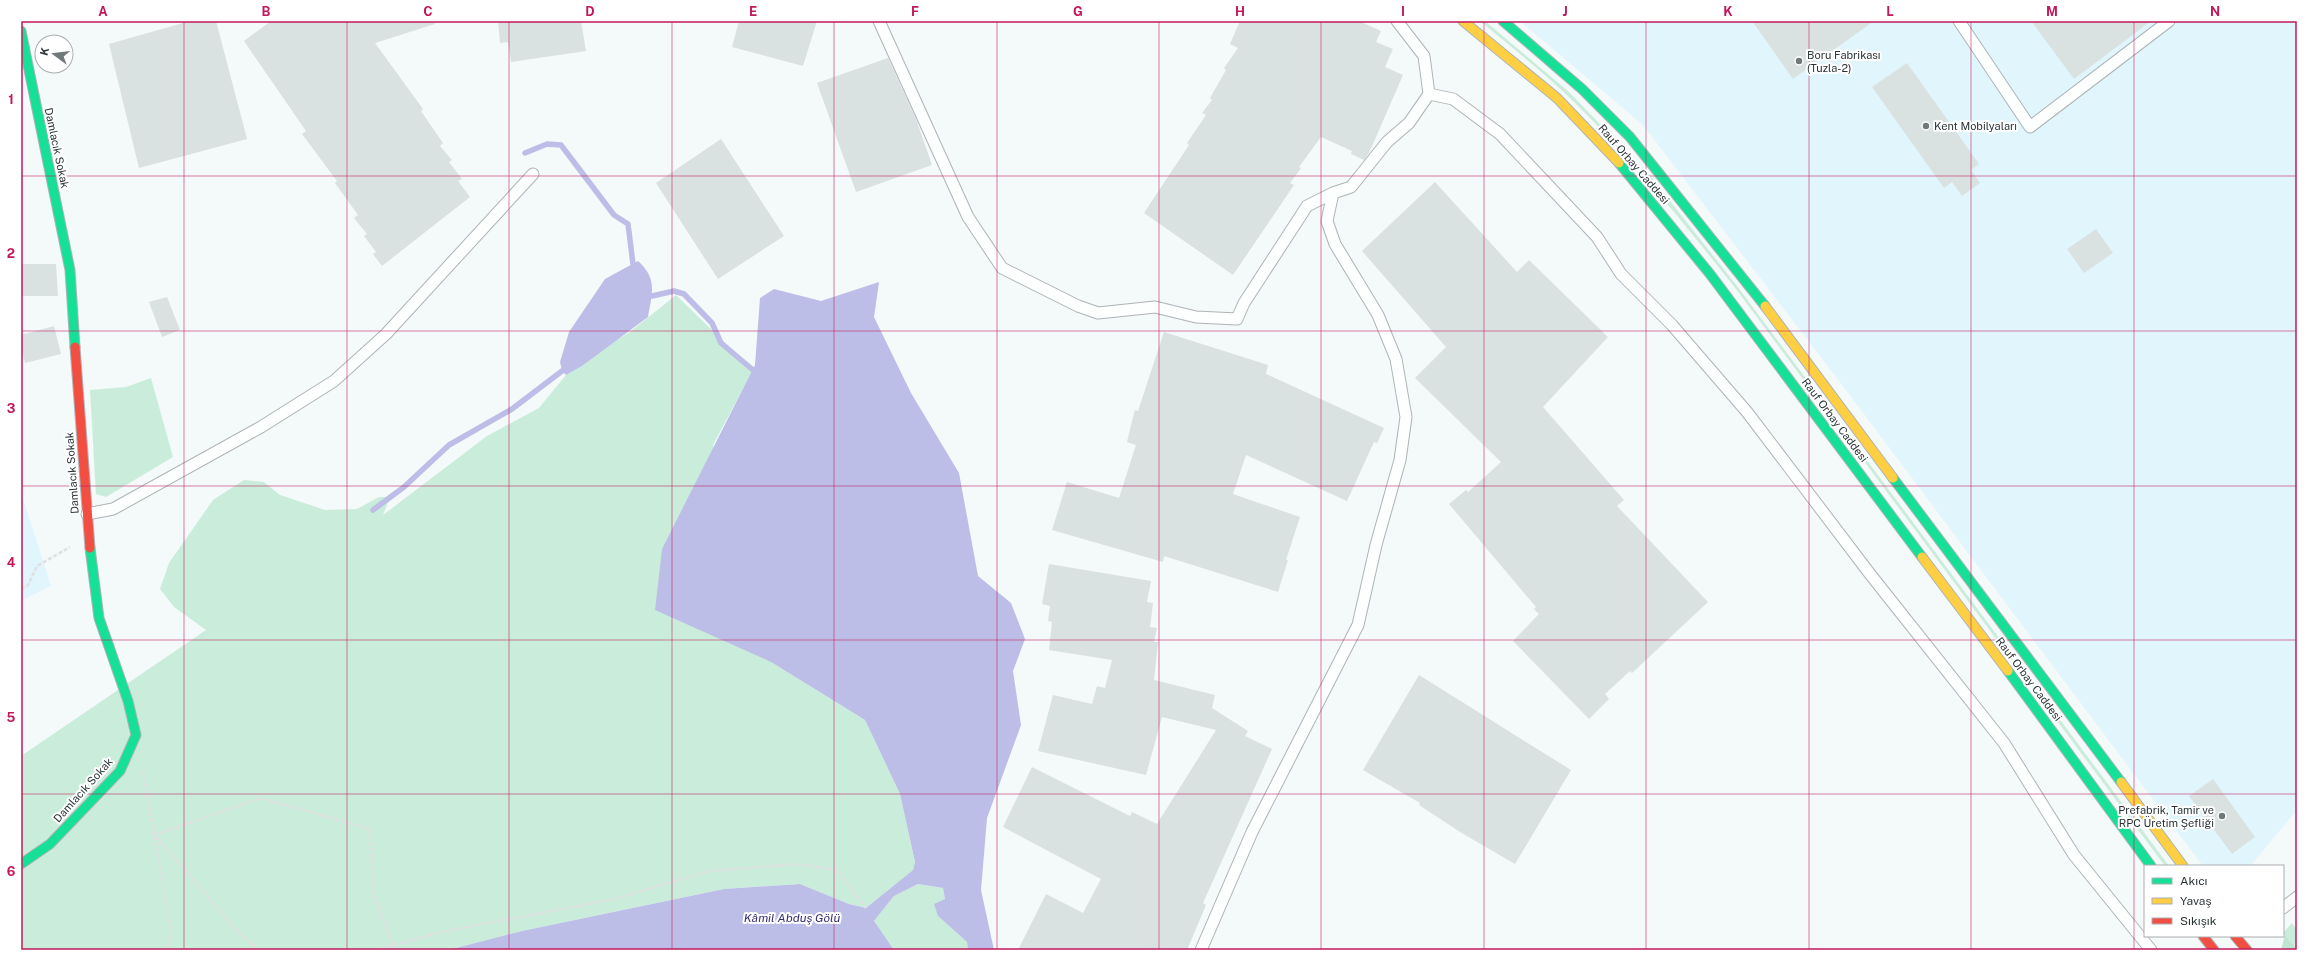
<svg xmlns="http://www.w3.org/2000/svg" width="2318" height="971" font-family="'Public Sans',sans-serif">
<style>
.built{fill:#e1f5fd}
.green{fill:#caeddb}
.forest{fill:#bfe5d2}
.water{fill:#bdbee7}
.lines{fill:none;stroke-linecap:round;stroke-linejoin:round}
.stream{stroke:#bdbee7;stroke-width:5.5}
.building{fill:#dae1e1}
.lane-casing{stroke:#aeb4b6;stroke-width:13}
.fast-casing{stroke:#aeb4b6;stroke-width:11}
.slow-casing{stroke:#aeb4b6;stroke-width:11}
.jam-casing{stroke:#aeb4b6;stroke-width:11}
.path{stroke:#dfe0e1;stroke-width:2.5;stroke-dasharray:4 2;stroke-linecap:butt}
.lane{stroke:#fdfefe;stroke-width:11}
.fast{stroke:#16e098;stroke-width:9}
.slow{stroke:#ffcf43;stroke-width:9}
.jam{stroke:#f24e42;stroke-width:9}
.grid{fill:none;stroke:#c2185b;stroke-width:1;stroke-opacity:0.55}
.poi-dot{fill:#71797b;stroke:#fff;stroke-width:1.5}
.labels{text-anchor:middle;dominant-baseline:central;stroke-width:4;stroke-linejoin:round;paint-order:stroke}
.poi-label{font-size:11px;fill:#2a3437;stroke:#fff;text-anchor:start}
.street-label{font-size:11px;fill:#2a3437;stroke:#fff}
.water-label{font-size:12px;font-style:italic;fill:#362e72;stroke:#fff}
.neatline{fill:none;stroke:#c2185b;stroke-width:1.5}
.grid-label{font-size:13px;text-anchor:middle;font-weight:bold;fill:#c2185b}
</style>
<rect width="100%" height="100%" fill="#f4f9fa"/>
<!-- built -->
<path class="built" d="M1520 21H2297V810L2250 866H2203L1843 386 1643 125Z
M21 492 51 586 21 601Z"/>
<!-- green -->
<path class="green" d="M1480 21H1485L1569 92 1651 177 1737 286 2169 866H2165L1736 289C1684 223 1632 159 1572 100 1543 72 1511 47 1480 21Z
M676 295 753 370 713 445 771 662 865 720 900 794 915 862 913 870 866 908 849 904 800 884 724 889 522 931 448 950H21V756L206 630 174 607 160 589 169 563 213 500 244 480 264 482 280 495 325 510 357 509 379 497H390L383 515 487 436 539 408 566 375 582 366 610 344 630 332Z
M151 378 173 457 106 497 96 494 90 390 126 387Z
M918 884 943 888 945 899 938 916 967 942 968 950H894L875 924 874 921 894 896Z
M2292 923 2297 930V949L2283 933Z"/>
<!-- forest -->
<path class="forest" d="M2285 935 2297 949V950H2281Z"/>
<!-- water -->
<path class="water" d="M638 261C658 279 652 293 648 317L582 366 566 375 562 371 560 362 569 332 605 279Z
M879 282 874 317 911 393 959 473 978 576 1011 603 1025 639 1013 671 1021 725 987 818 981 890 994 950H968L967 942 938 916 934 904 945 899 943 888 918 884 894 896 874 921 894 950H448L522 931 724 889 800 884 849 904 866 908 913 870 915 862 900 794 865 720 771 662 655 610 662 549 755 365 760 298 774 289 821 301Z"/>
<g class="lines">
<!-- stream -->
<path class="stream" d="M525 153 547 144 561 145 614 215 628 224 633 264
M652 296 674 291 684 294 712 323 721 343 753 370
M373 510 404 487 449 445 512 409 562 371"/>
</g>
<!-- building -->
<path class="building" d="M190 21H216L247 139 139 168 109 44Z
M271 21H434L435 24 375 43 423 109 421 111 443 143 440 146 452 160 449 162 462 179 458 181 470 197 382 266 373 254 376 252 364 236 367 234 354 218 358 215 335 183 337 181 302 134 306 131 244 41Z
M498 21H581L586 51 511 62 508 42 500 43Z
M739 21H817L803 66 732 47Z
M1240 21H1359L1381 31 1376 42 1393 49 1385 67 1403 75 1369 153 1364 160 1351 154 1352 151 1321 137 1299 167 1301 168 1290 183 1294 185 1233 275 1144 213 1189 145 1187 143 1206 115 1202 113 1212 100 1210 98 1226 70 1224 68 1238 48 1230 44Z
M1752 21H1874L1793 79Z
M2031 21H2151L2074 79Z
M888 58 916 119 932 165 856 192 817 83Z
M1907 63 1979 164 1971 170 1980 183 1962 196 1952 182 1944 188 1872 87Z
M721 139 784 236 718 279 656 183Z
M1435 182 1517 272 1529 260 1608 337 1543 407 1624 500 1617 506 1708 602 1632 673 1630 671 1605 694 1609 699 1589 719 1513 641 1539 614 1534 609 1536 607 1449 504 1466 490 1468 492 1501 462 1415 378 1446 347 1362 251Z
M2096 229 2113 253 2084 273 2067 249Z
M21 264H56L58 296H21Z
M167 297 180 330 162 337 149 302Z
M54 326 61 354 25 363 21 346V335Z
M1164 332 1268 365 1266 374 1384 428 1377 443 1374 442 1347 501 1246 455 1233 494 1300 517 1286 560H1288L1278 592 1164 556 1163 562 1052 530 1067 482 1119 498 1136 445 1127 442 1131 425 1135 410 1138 411Z
M1049 564 1151 581 1147 602 1153 603 1150 627 1157 628 1154 642H1158L1154 680 1215 695 1212 708 1248 731 1245 736 1272 749 1203 903 1206 905 1187 950H1018L1046 894 1083 913 1101 879 1003 827 1032 767 1130 816 1132 812 1157 824 1216 730 1162 717 1146 775 1038 751 1053 695 1092 704 1097 686 1105 688 1112 660 1049 650 1052 622 1048 621 1050 606 1042 604Z
M1419 675 1571 770 1515 864 1460 832 1419 805 1420 803 1363 770Z
M2213 779 2255 837 2232 854 2189 796Z"/>
<g class="lines">
<defs>
<path id="lane" d="M879 21 968 217 1002 268 1078 306 1098 313 1155 307 1196 317 1237 319 1244 303 1307 206 1333 193 1351 187 1387 142 1409 123 1429 94 1453 99 1500 134 1597 237 1621 274 1672 325 1747 412 1870 574 2004 743 2074 855 2151 950
M1397 21 1424 56 1429 94
M1959 21 2030 127 2169 21
M87 514 113 509 261 427 334 381 386 334 533 174
M2283 908 2297 897
M1201 950 1252 832 1358 625 1376 545 1400 460 1406 417 1396 359 1378 315 1335 244 1327 221 1333 193"/>
<path id="fast" d="M1503 21 1582 89 1630 137 1765 306
M21 31 70 270 75 347
M1619 163 1710 274 1922 557
M1893 478 2121 782
M2008 671 2151 866
M21 864 50 844 120 771 136 735 128 701 99 618 90 548"/>
<path id="slow" d="M1463 21 1557 98 1619 163
M1765 306 1893 478
M1922 557 2008 671
M2121 782 2183 866"/>
<path id="jam" d="M75 347 90 548
M2203 936 2214 950
M2235 936 2247 950"/>
</defs>
<!-- lane casing -->
<use href="#lane" class="lane-casing"/>
<!-- fast casing -->
<use href="#fast" class="fast-casing"/>
<!-- slow casing -->
<use href="#slow" class="slow-casing"/>
<!-- jam casing -->
<use href="#jam" class="jam-casing"/>
<!-- path -->
<path class="path" d="M21 589 28 585 37 566 70 547
M143 771 171 931 167 950
M2276 936 2277 937
M260 950 239 933 154 835 261 798 370 829 374 895 393 945
M376 950 441 932 614 899 709 871 798 864 837 870 866 908"/>
<!-- lane -->
<use href="#lane" class="lane"/>
<!-- fast -->
<use href="#fast" class="fast"/>
<!-- slow -->
<use href="#slow" class="slow"/>
<!-- jam -->
<use href="#jam" class="jam"/>
</g>
<!-- grid -->
<path class="grid" d="M184 21V950M347 21V950M509 21V950M672 21V950M834 21V950M997 21V950M1159 21V950M1321 21V950M1484 21V950M1646 21V950M1809 21V950M1971 21V950M2134 21V950M21 176H2297M21 331H2297M21 486H2297M21 640H2297M21 794H2297"/>
<!-- markers -->
<g class="poi-dot">
<circle cx="1799" cy="61" r="4"/>
<circle cx="1926" cy="126" r="4"/>
<circle cx="2222" cy="816" r="4"/>
</g>
<g class="labels">
<!-- poi labels -->
<g class="poi-label">
<text x="1807" y="55">Boru Fabrikası<tspan x="1807" dy="13">(Tuzla-2)</tspan></text>
<text x="1934" y="126">Kent Mobilyaları</text>
<text x="2214" y="810" text-anchor="end">Prefabrik, Tamir ve<tspan x="2214" dy="13">RPC Üretim Şefliği</tspan></text>
</g>
<!-- street labels -->
<g class="street-label">
<text transform="translate(57 148) rotate(78)">Damlacık Sokak</text>
<text transform="translate(1634 164) rotate(49)">Rauf Orbay Caddesi</text>
<text transform="translate(1835 420) rotate(53)">Rauf Orbay Caddesi</text>
<text transform="translate(72 473) rotate(-94)">Damlacık Sokak</text>
<text transform="translate(2029 679) rotate(53)">Rauf Orbay Caddesi</text>
<text transform="translate(83 790) rotate(-48)">Damlacık Sokak</text>
</g>
<!-- water labels -->
<g class="water-label">
<text x="792" y="918">Kâmil Abduş Gölü</text>
</g>
</g>
<!-- border -->
<rect width="2318" height="971" fill="none" stroke="#ffffff" stroke-width="44"/>
<!-- legend -->
<rect x="2144" y="865" width="140" height="72" fill="#ffffff" stroke="#aaaeaf"/>
<rect x="2152" y="878" width="20" height="6" fill="#16e098" stroke="#aaaeaf"/>
<text x="2180" y="885" font-size="12" fill="#2a3437">Akıcı</text>
<rect x="2152" y="898" width="20" height="6" fill="#ffcf43" stroke="#aaaeaf"/>
<text x="2180" y="905" font-size="12" fill="#2a3437">Yavaş</text>
<rect x="2152" y="918" width="20" height="6" fill="#f24e42" stroke="#aaaeaf"/>
<text x="2180" y="925" font-size="12" fill="#2a3437">Sıkışık</text>
<!-- north arrow -->
<g transform="translate(54 54) rotate(285)"><circle r="19" fill="#ffffff" stroke="#aaaeaf"/>
<path d="M0-3L7 15L0 10L-7 15Z" fill="#71797b"/>
<text y="-6" font-size="11" font-weight="bold" text-anchor="middle" fill="#2a3437">K</text>
</g>
<rect x="22" y="22" width="2274" height="927" class="neatline"/>
<g class="grid-label">
<text x="103" y="16">A</text>
<text x="266" y="16">B</text>
<text x="428" y="16">C</text>
<text x="590" y="16">D</text>
<text x="753" y="16">E</text>
<text x="915" y="16">F</text>
<text x="1078" y="16">G</text>
<text x="1240" y="16">H</text>
<text x="1403" y="16">I</text>
<text x="1565" y="16">J</text>
<text x="1728" y="16">K</text>
<text x="1890" y="16">L</text>
<text x="2052" y="16">M</text>
<text x="2215" y="16">N</text>
<text x="11" y="104">1</text>
<text x="11" y="258">2</text>
<text x="11" y="413">3</text>
<text x="11" y="567">4</text>
<text x="11" y="722">5</text>
<text x="11" y="876">6</text>
</g>
</svg>
